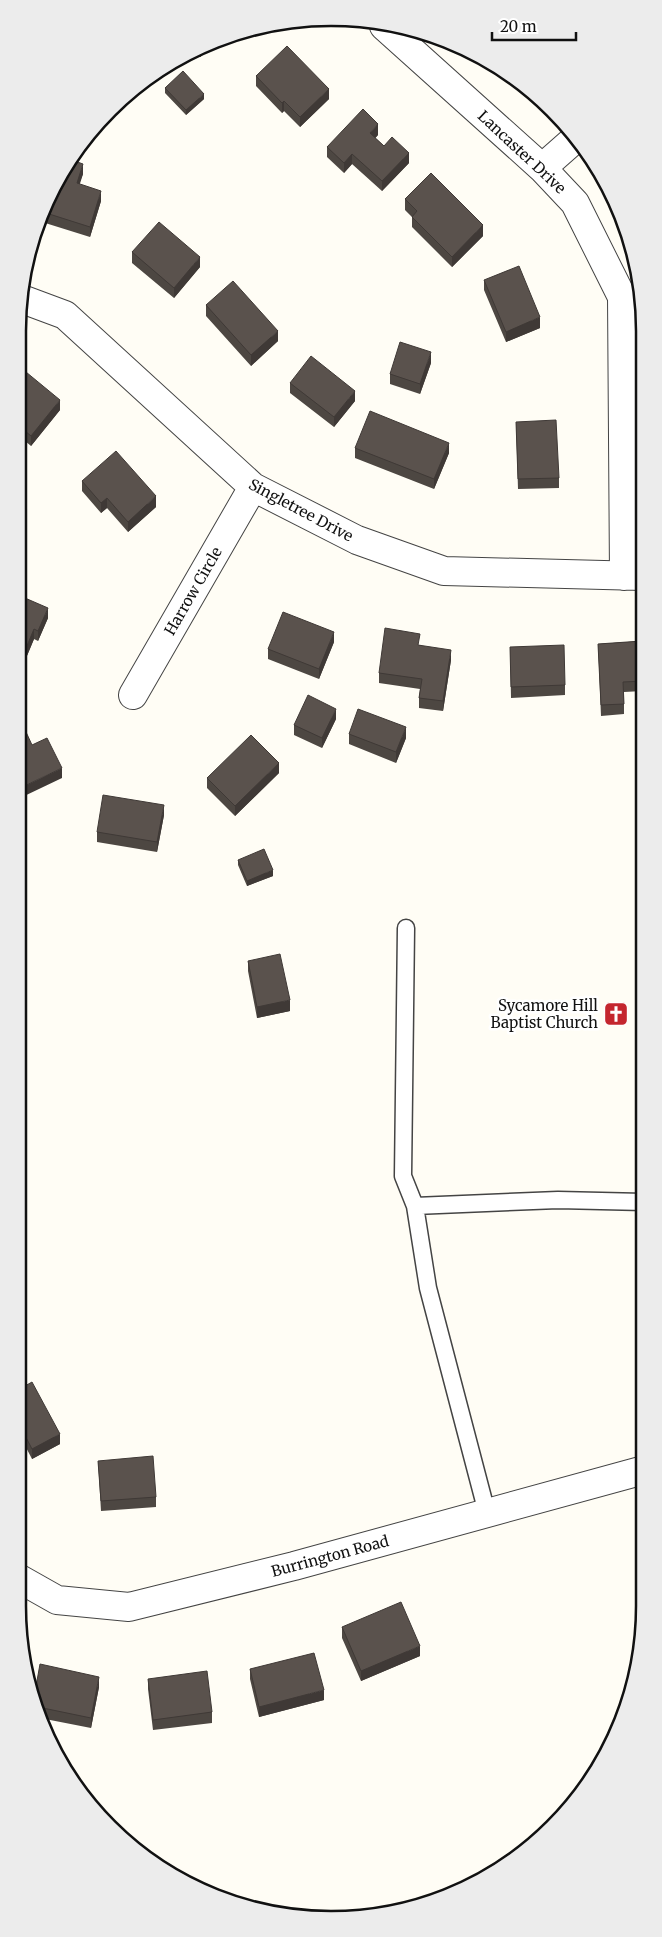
<svg xmlns="http://www.w3.org/2000/svg" width="662" height="1937" font-family="Merriweather,serif">
<style>
.lines{fill:none;stroke-linecap:round;stroke-linejoin:round}
.lane-casing{stroke:#444;stroke-width:19}
.street-casing{stroke:#444;stroke-width:30}
.lane{stroke:#fff;stroke-width:16}
.street{stroke:#fff;stroke-width:28}
.wall{fill:#4d4742}
.shaded-wall{fill:#3f3936}
.building{fill:#5a524d;stroke:#3f3936}
.labels{text-anchor:middle;dominant-baseline:central;stroke-width:5;stroke-linejoin:round;paint-order:stroke}
.street-label{font-size:15px;fill:#111;stroke:#fff}
.poi-label{font-size:15px;fill:#111;stroke:#fff;text-anchor:end}
.rim{fill:none;stroke:#111;stroke-width:2.5}
</style>
<rect width="100%" height="100%" fill="#fffdf5"/>
<g class="lines">
<defs>
<path id="lane" d="M406 928 403 1176 415 1206 428 1288 487 1513
M415 1206 558 1200 644 1202"/>
<path id="street" d="M384 26 542 168 575 203 622 297 624 576
M542 168 576 138
M22 299 65 315 253 487 357 540 444 571 642 576
M133 695 253 487
M18 1578 57 1600 129 1607 294 1566 644 1470"/>
</defs>
<!-- lane casing -->
<use href="#lane" class="lane-casing"/>
<!-- street casing -->
<use href="#street" class="street-casing"/>
<!-- lane -->
<use href="#lane" class="lane"/>
<!-- street -->
<use href="#street" class="street"/>
</g>
<!-- wall -->
<path class="wall" d="M211 47 200 57 195 52Z
M256 76 329 99 300 127 284 111 282 113 256 86Z
M165 88 204 99 186 115 165 93Z
M378 135 375 138 384 146 409 163 382 191 352 164 344 173 327 157V147Z
M72 160 83 174 79 184 101 201 90 237 42 222Z
M405 199 483 236 452 267 412 227V217L405 210Z
M132 252 200 267 174 298 132 263Z
M484 280 540 328 506 342 484 290Z
M206 305 278 341 251 366 206 316Z
M431 363 420 394 390 384V374Z
M18 382 60 410 31 446 18 435Z
M290 383 355 401 334 427 290 393Z
M516 422 559 478V488L518 489Z
M355 448 449 453 434 489 355 458Z
M82 481 156 507 128 532 107 508 101 513 82 491Z
M18 595 48 618 38 641 34 639 19 675H18Z
M642 641 643 691 624 692V714L601 716 598 644Z
M334 642 319 679 268 659V649Z
M420 645 451 660 443 711 419 708V698L420 689 379 683V673Z
M510 647 565 685V695L511 698Z
M336 719 322 748 294 735V725Z
M349 734 406 738 396 763 349 744Z
M279 773 235 816 207 788V778Z
M164 815 157 852 97 842V832Z
M238 860 273 876 247 886 238 865Z
M248 961 290 1011 257 1018 248 971Z
M18 1390 60 1444 32 1459 18 1432Z
M98 1461 156 1497V1507L101 1511Z
M342 1627 420 1656 361 1681 342 1638Z
M250 1669 324 1700 259 1717 250 1679Z
M148 1679 212 1712V1723L153 1730 148 1689Z
M99 1687 91 1728 40 1718 35 1692Z"/>
<!-- shaded-wall -->
<path class="shaded-wall" d="M211 47 200 57V51Z
M329 89V99L300 127V117Z
M204 94V99L186 115V110Z
M284 101V111L282 113V103Z
M378 124V135L370 144V133Z
M409 153V163L382 191V181Z
M352 154V164L344 173V163Z
M83 164V174L77 193V183Z
M101 191V201L90 237V227Z
M483 225V236L452 267V257Z
M200 257V267L174 298V288Z
M540 317V328L506 342V332Z
M278 331V341L251 366V355Z
M431 352V363L420 394V384Z
M355 391V401L334 427V417Z
M60 400V410L31 446V436Z
M449 443V453L434 489V479Z
M156 496V507L128 532V522Z
M107 498V508L101 513V503Z
M48 608V618L38 641V631Z
M34 629V639L19 675V665Z
M334 632V642L319 679V669Z
M451 650V660L443 711V701Z
M336 709V719L322 748V738Z
M406 727V738L396 763V752Z
M279 763V773L235 816V806Z
M62 768V778L18 799V789Z
M164 805V815L157 852V842Z
M273 870V876L247 886V881Z
M290 1000V1011L257 1018V1007Z
M60 1434V1444L32 1459V1449Z
M420 1646V1656L361 1681V1671Z
M99 1677V1687L91 1728V1718Z
M324 1690V1700L259 1717V1707Z"/>
<!-- building -->
<path class="building" d="M287 46 329 89 300 117 284 101 282 103 256 76Z
M183 71 204 94 186 110 165 88Z
M363 109 378 124 370 133 384 146 392 137 409 153 382 181 352 154 344 163 327 147Z
M72 160 83 164 77 183 101 191 90 227 46 213Z
M431 173 483 225 452 257 412 217 417 211 405 199Z
M159 222 200 257 174 288 132 252Z
M519 266 540 317 506 332 484 280Z
M233 281 278 331 251 355 206 305Z
M400 342 431 352 420 384 390 374Z
M311 356 355 391 334 417 290 383Z
M26 372 60 400 31 436 18 425V382Z
M370 411 449 443 434 479 355 448Z
M556 420 559 478 518 479 516 422Z
M116 451 156 496 128 522 107 498 101 503 82 481Z
M18 595 48 608 38 631 34 629 19 665H18Z
M283 612 334 632 319 669 268 649Z
M385 628 420 634 418 645 451 650 443 701 419 698 422 679 379 673Z
M642 641 643 681 623 682 624 704 601 705 598 644Z
M564 645 565 685 511 687 510 647Z
M308 695 336 709 322 738 294 725Z
M358 709 406 727 396 752 349 734Z
M26 732 32 745 47 738 62 768 18 789V736Z
M251 735 279 763 235 806 207 778Z
M103 795 164 805 157 842 97 832Z
M264 849 273 870 247 881 238 860Z
M280 954 290 1000 257 1007 248 961Z
M32 1382 60 1434 32 1449 18 1422V1390Z
M153 1456 156 1497 101 1501 98 1461Z
M401 1602 420 1646 361 1671 342 1627Z
M314 1653 324 1690 259 1707 250 1669Z
M40 1664 99 1677 91 1718 38 1707 35 1692Z
M207 1671 212 1712 153 1720 148 1679Z"/>
<!-- icons -->
<defs>
<symbol id="church-square" viewBox="-11 -11 22 22"><rect x="-9" y="-9" width="18" height="18" rx="4" fill="#c4262e" stroke="#fff"/><path d="M-1.2-6h2.4v3.5h3.3v2.4h-3.3V6h-2.4V-.1h-3.3v-2.4h3.3Z" fill="#fff"/></symbol>
</defs>
<g fill-rule="evenodd">
<use href="#church-square" x="602" y="1000" width="28" height="28"/>
</g>
<g class="labels">
<!-- street labels -->
<g class="street-label">
<text transform="translate(522 152) rotate(43)">Lancaster Drive</text>
<text transform="translate(301 510) rotate(28)">Singletree Drive</text>
<text transform="translate(193 591) rotate(-60)">Harrow Circle</text>
<text transform="translate(330 1556) rotate(-15)">Burrington Road</text>
</g>
<!-- poi labels -->
<g class="poi-label">
<text x="598" y="1005">Sycamore Hill<tspan x="598" dy="17">Baptist Church</tspan></text>
</g>
</g>
<!-- crop -->
<path d="M0 0H662V1937H0ZM331 26H331A305 305 0 0 1 636 331V1606A305 305 0 0 1 331 1911H331A305 305 0 0 1 26 1606V331A305 305 0 0 1 331 26Z" fill="#ececec" fill-rule="evenodd"/>
<path class="rim" d="M331 26H331A305 305 0 0 1 636 331V1606A305 305 0 0 1 331 1911H331A305 305 0 0 1 26 1606V331A305 305 0 0 1 331 26Z"/>
<!-- scale -->
<path d="M492 32v8h84v-8" fill="none" stroke="#111111" stroke-width="2.5"/>
<text x="500" y="32" font-size="15" fill="#111111" stroke="#ffffff" stroke-width="4" paint-order="stroke">20 m</text>
</svg>
